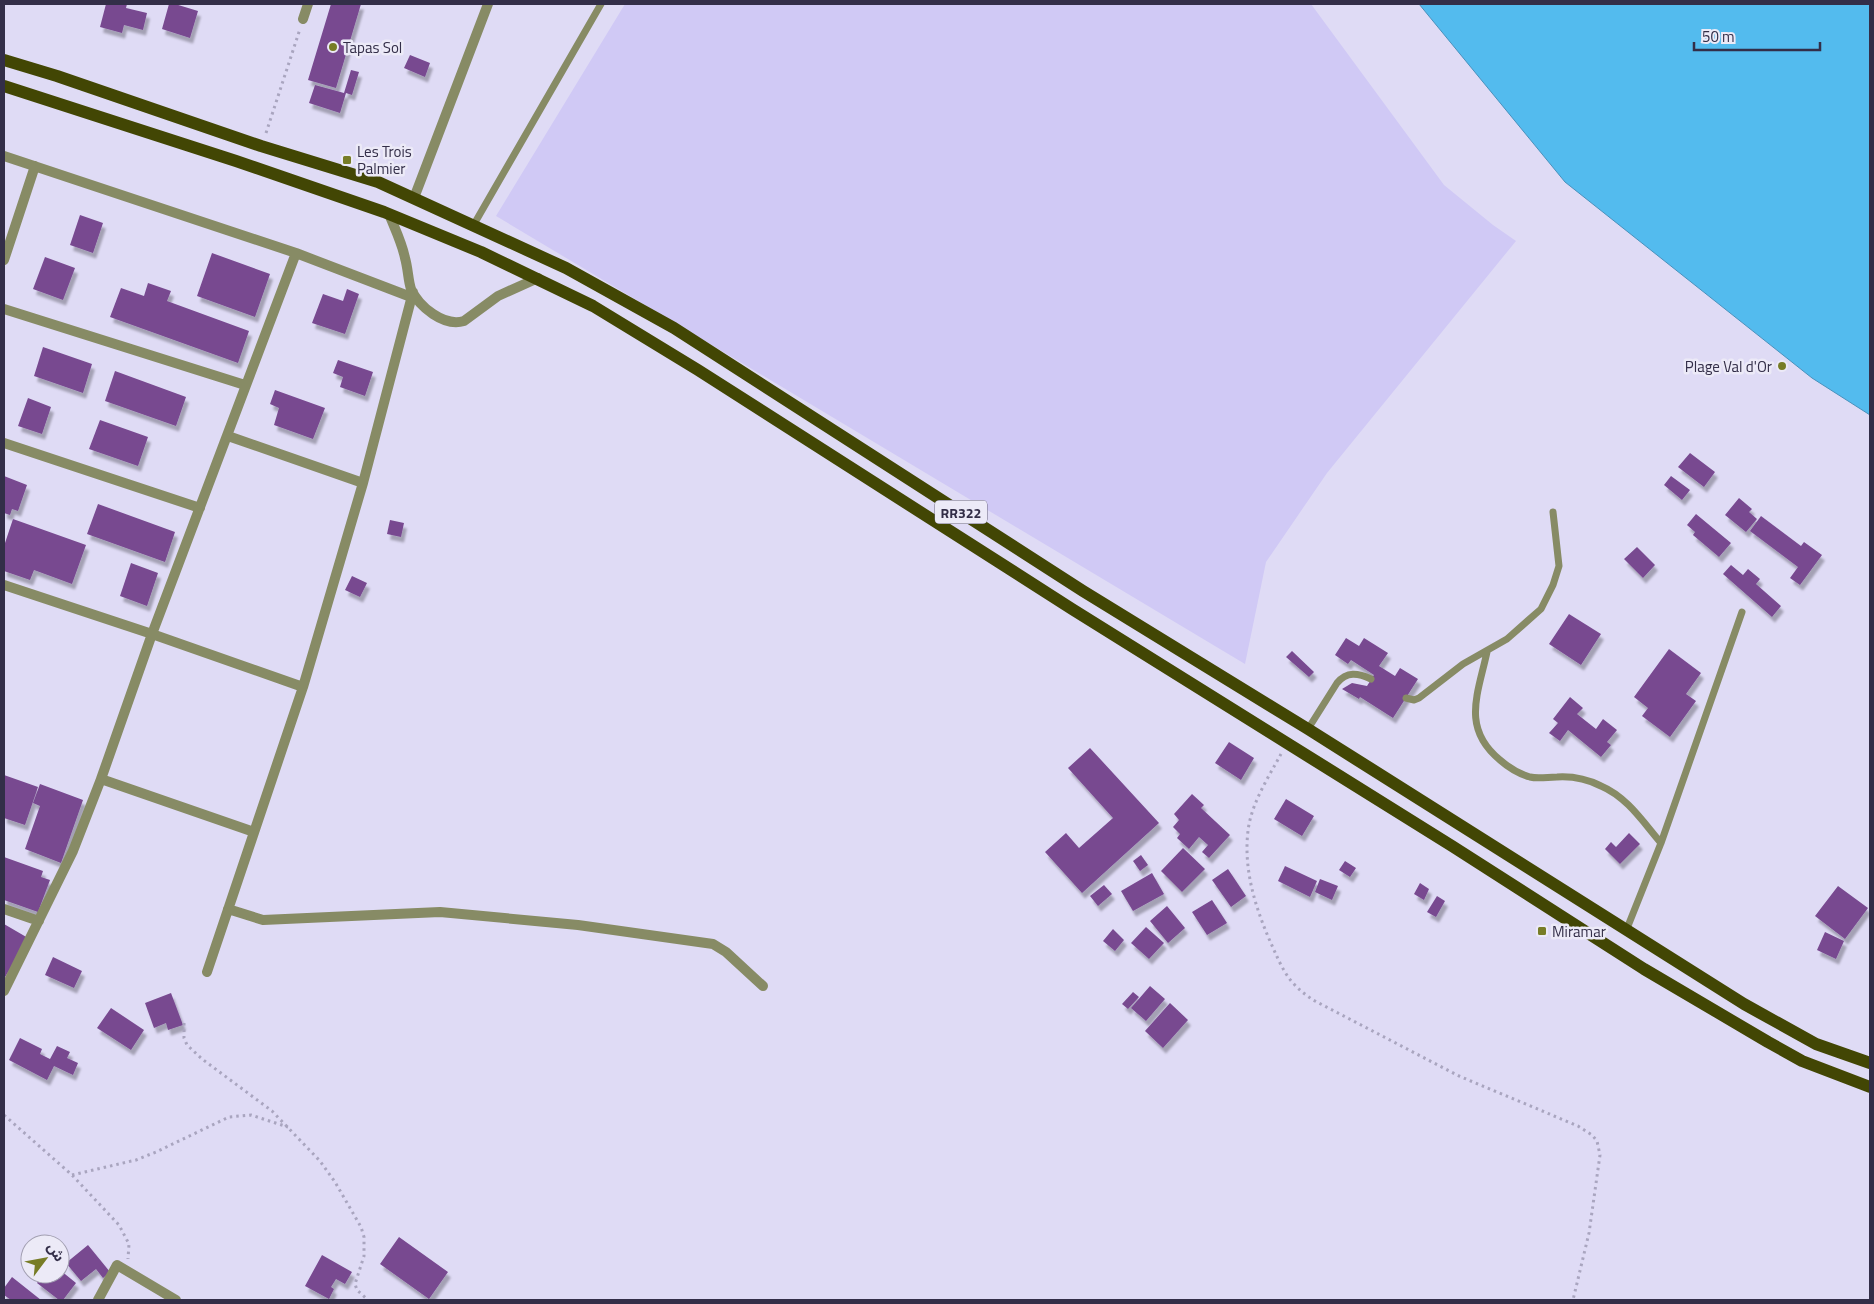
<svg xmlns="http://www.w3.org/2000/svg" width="1874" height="1304" font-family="'Titillium Web','Noto Sans Arabic',sans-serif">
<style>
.green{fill:#d0c9f5}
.water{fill:#53bbee;stroke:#4991bc}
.building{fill:#784990;filter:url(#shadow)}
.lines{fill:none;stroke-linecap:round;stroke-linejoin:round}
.path{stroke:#a9a5bf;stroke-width:3;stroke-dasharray:2.5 4;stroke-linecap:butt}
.lane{stroke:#878b65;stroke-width:7}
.street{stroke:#878b65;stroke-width:10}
.primary{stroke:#424604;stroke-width:12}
.poi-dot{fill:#777c26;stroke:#eceaf7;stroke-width:2}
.labels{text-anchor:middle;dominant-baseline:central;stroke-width:5;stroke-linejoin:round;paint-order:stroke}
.shield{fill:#eceaf7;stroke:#6a667c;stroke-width:1}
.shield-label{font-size:14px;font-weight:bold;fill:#332e48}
.poi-label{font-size:15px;fill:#332e48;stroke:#eceaf7;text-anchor:start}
</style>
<defs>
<filter id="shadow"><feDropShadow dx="3" dy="5.5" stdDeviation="1" flood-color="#0004"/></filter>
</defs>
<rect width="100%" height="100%" fill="#dfdbf5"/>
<!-- green -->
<path class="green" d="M625 4H1311L1444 185 1493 225 1516 241 1327 473 1266 562 1245 664 496 216Z"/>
<!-- water -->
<path class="water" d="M1419 4H1870V415L1812 378 1565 182Z"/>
<!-- building -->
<path class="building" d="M106 4H127L126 8 147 13 143 30 124 25 122 33 100 27Z
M169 4H175L198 11 190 38 162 29Z
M331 4H361L336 88 308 80Z
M410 55 430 63 425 77 404 68Z
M351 70 359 72 352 95 346 93 340 113 309 103 315 85 344 93Z
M80 215 103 223 93 253 70 245Z
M212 253 270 274 255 317 197 296Z
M45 257 75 268 63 300 33 289Z
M148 283 171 291 167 301 249 331 238 363 110 317 121 288 144 296Z
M347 289 359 294 345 334 312 323 323 294 343 301Z
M43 347 92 364 83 393 34 376Z
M338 360 373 372 365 396 340 387 343 377 333 373Z
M115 371 186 397 176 426 105 401Z
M275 390 325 408 313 439 274 425 279 408 270 404Z
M28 398 51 407 42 434 18 426Z
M100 420 148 437 138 466 89 449Z
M1690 453 1715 472 1704 487 1678 467Z
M4 476 27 485 18 511 12 509 10 515 4 513V506L9 507 4 506Z
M1671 476 1690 490 1682 500 1664 485Z
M1739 498 1752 509 1749 512 1757 519 1746 532 1725 515Z
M98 504 175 532 165 562 87 534Z
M1696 514 1731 543 1719 557 1693 535 1695 532 1687 525Z
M1761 516 1801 546 1804 542 1822 555 1800 585 1790 578 1798 567 1750 531Z
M13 519 86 545 72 584 34 570 30 580 4 571V546Z
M390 520 404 523 401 537 387 534Z
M1637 547 1655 565 1643 578 1624 559Z
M131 563 158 573 147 606 120 596Z
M1731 565 1743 575 1748 569 1760 579 1756 584 1781 606 1772 617 1723 574Z
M352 576 367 583 360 597 345 590Z
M1569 614 1601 634 1581 665 1549 644Z
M1346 638 1359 646 1364 638 1388 653 1379 666 1395 676 1400 668 1418 679 1393 718 1360 697 1359 699 1342 689 1352 683 1367 686 1374 675 1351 660 1348 664 1335 655Z
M1669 649 1701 673 1686 694 1696 701 1670 737 1642 716 1648 708 1634 697Z
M1292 651 1314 672 1309 677 1286 657Z
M1570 697 1583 708 1577 714 1596 729 1603 719 1617 730 1607 742 1611 745 1601 757 1568 730 1560 741 1549 733 1558 723 1553 719Z
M1229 742 1254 758 1241 780 1215 763Z
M1090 748 1159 823 1082 893 1045 852 1066 833 1079 848 1113 818 1068 768Z
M4 775 38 787 25 825 4 818Z
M40 784 83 800 61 863 25 849 40 806 33 803Z
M1192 794 1204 805 1201 808 1230 835 1209 858 1202 852 1208 845 1199 837 1189 849 1177 838 1180 834 1173 827 1179 820 1174 814Z
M1286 799 1314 816 1302 836 1274 819Z
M1629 833 1640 844 1620 864 1605 849 1611 842 1616 847Z
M1183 848 1205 869 1182 892 1161 871Z
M1141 855 1148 865 1140 871 1133 861Z
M4 857 43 871 41 877 50 880 38 912 4 900Z
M1345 861 1356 868 1350 877 1339 870Z
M1285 866 1317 881 1310 897 1278 881Z
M1228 869 1246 896 1231 907 1212 880Z
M1152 873 1164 894 1133 911 1121 891Z
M1320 879 1338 886 1332 900 1315 892Z
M1420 883 1429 889 1424 900 1414 894Z
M1104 885 1112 894 1098 906 1090 896Z
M1838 886 1868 908 1845 939 1815 916Z
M1437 896 1445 901 1436 917 1427 912Z
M1212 900 1227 923 1207 935 1192 912Z
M1167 906 1185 928 1168 943 1150 921Z
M4 924 28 938 4 979Z
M1146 927 1164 943 1149 959 1131 943Z
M1113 929 1124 940 1115 951 1103 941Z
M1825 932 1844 941 1836 959 1817 950Z
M53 957 82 971 74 988 45 975Z
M1150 986 1165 999 1146 1021 1131 1008Z
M1133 992 1139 997 1128 1009 1122 1004Z
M171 993 183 1025 168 1030 166 1023 154 1028 145 1003Z
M1170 1003 1188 1020 1163 1048 1145 1031Z
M111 1008 144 1030 131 1050 97 1028Z
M20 1038 42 1049 40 1054 50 1059 57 1046 70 1052 67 1058 78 1063 73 1075 54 1066 47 1080 9 1060Z
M48 1235 58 1244H41Z
M399 1237 448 1272 429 1299 380 1264Z
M88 1245 110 1272 103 1278 96 1269 81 1281 66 1263Z
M322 1255 352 1272 345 1284 336 1279 331 1287 334 1289 329 1299 305 1286Z
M60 1270 76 1283 63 1300H59L37 1283 44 1274H60Z
M12 1277 41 1300H11L4 1295V1288Z"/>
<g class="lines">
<!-- path -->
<path class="path" d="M266 133 300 29
M1281 754C1268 778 1251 804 1248 831 1243 872 1257 913 1274 950 1279 961 1284 973 1293 983 1299 990 1306 995 1313 1000L1459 1076 1578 1126 1592 1135 1597 1141 1600 1155 1589 1233 1573 1300
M184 1023V1038L187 1045 202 1059 272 1111 320 1161 335 1182 361 1227 364 1237V1256L355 1284 357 1290 368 1300
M4 1115 72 1175 119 1225 129 1244 128 1259
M72 1175 136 1160 156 1152 229 1117 251 1115 288 1127"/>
<!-- lane -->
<path class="lane" d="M473 226 601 4
M1487 652C1478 694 1461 728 1500 760 1508 767 1520 774 1530 777 1538 779 1548 777 1557 777 1573 776 1587 779 1601 786 1627 797 1643 822 1661 843
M1406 698 1414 700 1419 698 1463 664 1507 639 1541 609 1553 585 1559 566 1553 512
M1308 729 1337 683C1347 671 1358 673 1371 679
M1626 931 1661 843 1742 612"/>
<!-- street -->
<path class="street" d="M303 19 308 4
M4 156 296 253 411 297
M414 198 488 4
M389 214C395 229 402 243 405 258 408 268 408 280 411 289 419 307 444 327 464 321L498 296 538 278
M4 260 35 166
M4 309 245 385
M228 436 363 483
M4 443 200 508
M4 585 152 634 303 687
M101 779 254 832
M4 909 39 921
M228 909 263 920 440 912 578 925 713 944 726 952 763 986
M207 972 303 687 363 483 413 292
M4 991 73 851 101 779 152 634 296 253
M98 1300 117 1265 176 1300"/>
<!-- primary -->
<path class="primary" d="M4 60 57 76 261 146 378 182 566 268 674 328 1083 591 1308 729 1744 1004 1816 1044 1870 1063
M4 86 236 161 384 212 481 252 593 306 698 370 1072 609 1452 846 1644 969 1768 1042 1802 1061 1870 1087"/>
</g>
<!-- markers -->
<g class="poi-dot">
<circle cx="333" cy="47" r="5"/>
<rect x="342" y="155" width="10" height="10" rx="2.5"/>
<circle cx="1782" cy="366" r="5"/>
<rect x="1537" y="926" width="10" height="10" rx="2.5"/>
</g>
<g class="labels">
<!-- shield labels -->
<rect class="shield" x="935" y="500.5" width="52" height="23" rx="4"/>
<g class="shield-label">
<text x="961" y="512">RR322</text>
</g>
<!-- poi labels -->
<g class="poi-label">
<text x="343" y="47">Tapas Sol</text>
<text x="357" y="151">Les Trois<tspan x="357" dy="17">Palmier</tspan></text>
<text x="1772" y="366" text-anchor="end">Plage Val d'Or</text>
<text x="1552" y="931">Miramar</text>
</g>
</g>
<!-- border -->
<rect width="1874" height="1304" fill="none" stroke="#332e48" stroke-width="10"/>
<!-- north arrow -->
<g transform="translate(45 1259) rotate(58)"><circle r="24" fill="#eceaf7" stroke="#a29fb1"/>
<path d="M0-4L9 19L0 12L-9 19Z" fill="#777c26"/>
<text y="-8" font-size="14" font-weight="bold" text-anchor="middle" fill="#332e48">ش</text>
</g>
<!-- scale -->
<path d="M1694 42v8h126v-8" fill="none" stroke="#332e48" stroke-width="2.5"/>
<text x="1702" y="42" font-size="15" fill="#332e48" stroke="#eceaf7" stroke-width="4" paint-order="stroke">50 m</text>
</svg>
